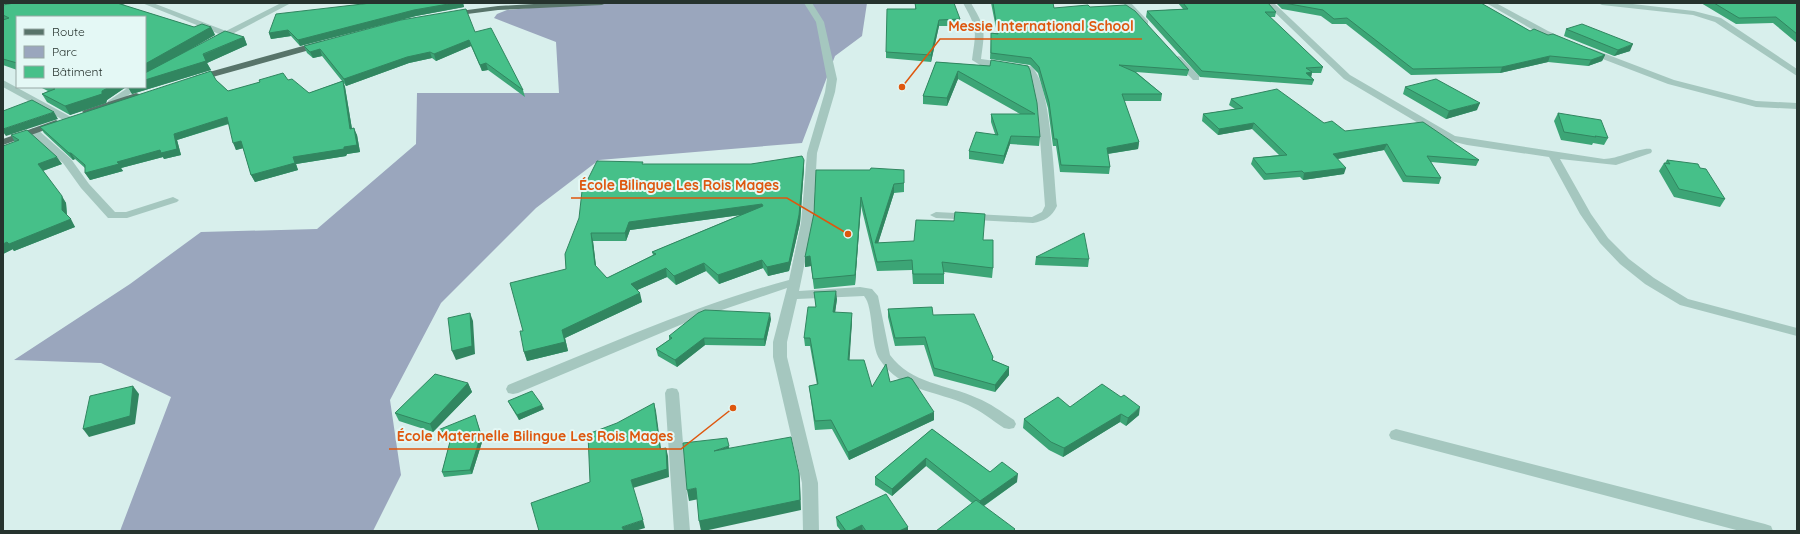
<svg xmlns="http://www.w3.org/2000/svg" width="1800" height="534" font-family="Quicksand,sans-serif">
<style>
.green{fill:#9aa6bd}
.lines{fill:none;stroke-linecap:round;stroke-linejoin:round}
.minor{fill:#a5c7bf;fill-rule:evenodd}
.major{fill:#58746a;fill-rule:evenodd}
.wall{fill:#3ca576;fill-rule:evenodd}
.shaded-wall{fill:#318660}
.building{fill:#46c089;stroke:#318660;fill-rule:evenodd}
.leader{fill:none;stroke:#de570e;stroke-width:1.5}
.callout-dot{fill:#de570e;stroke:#e4f8f5;stroke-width:1.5}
.callout-label{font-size:14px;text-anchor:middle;font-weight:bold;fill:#de570e;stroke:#e4f8f5;stroke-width:4;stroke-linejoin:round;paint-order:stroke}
</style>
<rect width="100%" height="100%" fill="#d8efec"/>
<!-- green -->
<path class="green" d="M581 3H867L862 36 835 56 802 143 599 160 536 208 441 303 390 400 401 475 373 531H120L171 397 101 363 14 360 130 284 201 232 317 229 416 144 417 93H559L556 42 494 18 497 14 507 10Z"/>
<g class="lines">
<!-- minor -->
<path class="minor" d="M142 3H153L226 31 281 3H291L215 43 211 40 219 34Z
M804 3H812L824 22 837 79 835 92 817 153 813 223 799 291 860 287 872 289 878 296 890 355C911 384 947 384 977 398 990 403 1002 412 1014 420L1016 424 1014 428 1009 429 1004 428C992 420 981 411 968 405 937 391 901 391 880 360 870 346 874 307 864 296L797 299 787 342V357L818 483 819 531H803L802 483 773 357V342L787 288 692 320 518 393 513 394 508 393 506 389 508 385C601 348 692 306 789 280L801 223 807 153 825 92 827 79 816 22Z
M963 3H971C986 29 985 29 981 59L1030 66C1051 77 1054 181 1057 206 1052 217 1044 221 1033 223L936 218 930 215 936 212 1032 217 1042 212 1045 206 1038 111 1031 77 1028 72 1023 70 980 65 972 60C976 30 978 30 963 3Z
M1123 3H1131L1148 21V25H1142Z
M1265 3H1274L1350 75 1455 136 1604 159C1618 159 1641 147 1651 149L1652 151 1651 153 1616 165 1560 159 1591 214 1608 238 1629 259 1654 278 1688 299 1797 328V336L1680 305 1645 284 1620 264 1600 243 1580 214 1549 157 1467 145 1447 140 1344 79Z
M1486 3H1496L1548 31 1570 41 1566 44 1542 35Z
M1598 3H1624L1694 11 1721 18 1797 69V76L1715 22 1693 15 1602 5Z
M1590 48 1674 80 1756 101 1797 103V109L1756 107 1668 84 1587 53V49Z
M1178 56 1181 57 1199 76V80H1193L1175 61 1174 59Z
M3 80 71 117 73 119 68 122 65 121 3 87Z
M129 87H140L114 105H108V101Z
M33 128 37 129 71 159 89 184 115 212H126L173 197 179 200 177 202 127 218H108L81 188 63 163 29 133 28 131Z
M672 388 677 389 679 393 690 531H674L665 393 667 389Z
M1396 429 1765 524 1771 526 1773 531H1740L1391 439 1389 435 1391 431Z"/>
<!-- major -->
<path class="major" d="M551 3H606L602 5 498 10 452 16 448 14 452 12 498 6Z
M321 41 325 44 324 46 198 81 193 78 195 76Z
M136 93 139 94V98L87 115 82 112 84 110Z
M56 120 61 123 59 125 3 145V139Z"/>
</g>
<!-- wall -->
<path class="wall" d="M361 3H463L464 7 416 16 300 46 291 36 271 39 269 33 365 4Z
M915 3 960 19 959 26H939L931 62 886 58V52L915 9Z
M991 3H1053L1054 8 1090 7 1189 70 1187 76 1136 72 1162 94 1161 101H1124L1139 142 1138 149 1108 154 1110 167 1109 174 1060 172 1056 146H1053L1048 108 1038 73 1030 65 990 59 991 33H997Z
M1178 3H1268L1276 12 1275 17H1270L1323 67 1321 73H1312L1311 77 1314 80 1312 85 1200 77 1146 17 1147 11 1183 9Z
M1276 3H1481L1530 31 1548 35 1605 55 1602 61 1588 66 1548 62 1500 73 1411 75 1346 24H1332L1321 16 1282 9Z
M1701 3H1797V43L1773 23 1736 24Z
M3 5H123L194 27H211L215 35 180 55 244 37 247 45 207 63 211 70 132 94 128 87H145V80L17 17V70L3 65Z
M1566 29 1630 51 1614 56 1564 36Z
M475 32 523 90 525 97 488 70 482 71 471 46 436 61 432 58 409 63 346 86 343 82 345 87 352 129 357 135 360 152 347 154 346 156 296 164 298 170 255 182 251 175 243 148 236 150 229 124 177 140 181 155 164 159 163 157 121 168 123 171 90 180 85 173V168L75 159 73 160 44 133 40 127 216 80 228 91 260 82 259 80H288L309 93 342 81 322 56 313 58 307 53 304 46Z
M936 62 990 66H1028L1040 137 1039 146 1010 144 1003 164 969 159V151L995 134 991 122V114H1020L958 79 947 106 923 104V96Z
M41 87H126L107 100 106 103 70 115 47 102 42 94 48 91 42 88Z
M1405 87 1477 110 1446 119 1403 94Z
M1231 99 1324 123 1345 131 1479 160 1476 166 1431 162 1441 178 1439 184 1403 182 1384 150 1338 159 1344 174 1303 180 1300 177 1264 180 1251 164 1253 158 1279 155 1252 129 1218 135 1202 121 1203 114 1235 109 1229 105Z
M1558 113 1608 138 1604 145 1593 143 1592 145 1561 140 1554 121Z
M11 135 62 164 43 171 66 203 67 215 75 227 14 251 13 249 3 254 15 142Z
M804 160V168L800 223 789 271 768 276 763 268 719 284 706 271 676 285 667 277 637 290 642 302 565 338 568 351 527 361 524 352 523 331 566 269 565 254 643 164H751ZM740 215 652 252 653 255 607 278 596 267 593 241H626L630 230Z
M1667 160 1700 168 1725 199 1720 207 1674 197 1659 171 1664 163H1665Z
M816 170 904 183V192L894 193 878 243 983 240 993 268 992 278 944 272V284H913L912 270 877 271 861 206 855 285 814 289 811 266 805 267 814 213Z
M1036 257 1089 259 1088 267 1035 265Z
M814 292 837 299 835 312 852 321 849 360 872 387 890 382 934 420 849 460 832 429 815 430 809 386 817 385 810 346H805L804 338 816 307Z
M888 309 933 315 993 357V360L1009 367V375L995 392 934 376 924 345 895 346 888 317Z
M771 319 765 346 705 345 677 367 658 356 656 349 669 340V336Z
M468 383 472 392 433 432 399 421 395 413Z
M508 401 544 409 519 420 510 405Z
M1070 407 1139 415 1126 426 1120 422 1063 457 1049 450 1023 428 1024 419Z
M932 429 990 472 1017 482 984 506 972 503 926 466 892 496 875 485V477Z
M438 430 483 439 472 474 444 477 442 472 451 438 439 434Z
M836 517 908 527V531H841L837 526Z"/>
<!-- shaded-wall -->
<path class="shaded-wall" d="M110 3H128L113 8Z
M454 3H463L464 7 416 16 300 46 298 40 414 10Z
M939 20V26L931 62V55Z
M211 27 215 35 145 75V64Z
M288 30 291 36 271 39 269 33Z
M244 37 247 45 207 63 211 70 132 94 128 87H145V80Z
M469 40 471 46 436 61 434 54Z
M1633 44 1630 51 1614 56 1618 50Z
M320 49 322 56 313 58 310 52Z
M430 52 432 58 409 63 346 86 344 79 407 57Z
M1605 55 1602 61 1588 66 1591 60Z
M1550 56 1548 62 1500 73 1502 67Z
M486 63 488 70 482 71 480 65Z
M958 71V79L947 106V98Z
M1312 72 1311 78 1306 73Z
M343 81 345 87 353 135 350 129Z
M109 87H126L107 100 106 103 70 115 65 106 102 91Z
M1480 103 1477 110 1446 119 1449 111Z
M54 112 58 119 6 136 3 132V129Z
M227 117 230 123 177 140 181 155 164 159 163 157 121 168 123 171 90 180 85 173 117 162 174 134Z
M1254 123 1252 129 1218 135 1219 129Z
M354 128 357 135 360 152 347 154 346 156 296 164 298 170 255 182 251 175 293 157 344 147Z
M1011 136 1010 144 1003 164 1004 156Z
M241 141 244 148 236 150 233 143Z
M1139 142 1138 149 1106 154 1107 148Z
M1387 144 1384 150 1331 160 1333 154Z
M69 153H71L75 159 73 160Z
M57 157 62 164 42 171 38 164Z
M804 160V168L800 223 789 271 768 276 767 267Z
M1346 168 1344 174 1303 180 1304 173Z
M894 184V193L875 253V243Z
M62 196 66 203 67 217 62 210Z
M861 197V206L855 285V275Z
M762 204 763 212 630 230 626 241 625 233 629 222Z
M71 219 75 227 14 251 9 244Z
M591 233 593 241 597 274 595 265Z
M7 242 13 249 3 254V244Z
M810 256 811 266 805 267V257Z
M762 260 763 268 719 284 718 275Z
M704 263 706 271 676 285 674 276Z
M666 268 667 277 633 292 631 284Z
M836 291 837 299 834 320 833 312Z
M640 293 642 302 565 338 568 351 527 361 524 352 562 330Z
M470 313 473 321 475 354 456 360 452 351Z
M770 313 771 319 765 346 764 339Z
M852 313V321L849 369 848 360Z
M704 338 705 345 677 367 675 360Z
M1009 367V375L995 392V385Z
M468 383 472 392 433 432 430 424Z
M133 386 139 394 135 424 89 437 83 429Z
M654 403 656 411 662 456 660 449Z
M542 405 544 409 519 420 517 415Z
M1140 407 1139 415 1126 426 1128 418Z
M934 412V420L849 460 848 452Z
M1121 414 1120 422 1063 457 1064 448Z
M476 419 483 439 472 474 470 470Z
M729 446 730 457 714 451Z
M666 448 668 456 669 477 633 488 631 480Z
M926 458V466L892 496V489Z
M799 473 800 483 801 510 704 531H701L699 521Z
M1018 474 1017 482 979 509 980 501Z
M696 488 699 499 689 501 687 490Z
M643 520 645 528 635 531H623L622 527Z
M862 525 863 531H850Z
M908 527V531H899Z"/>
<!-- building -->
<path class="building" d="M14 3H117L194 27 202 24 211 27 145 64V17H17V63L3 59V20L9 18 3 15V5Z
M371 3H454L414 10 298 40 288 30 269 33 276 14Z
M915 3H954L960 19 939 20 931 55 886 52 887 9H916Z
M993 3H1053L1054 8 1088 5 1090 7 1126 5 1135 11 1189 70 1119 65 1135 72 1162 94H1122L1139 142 1107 148 1110 167 1061 165 1057 139H1054L1049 102 1039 67 1031 58 991 53V33L998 34Z
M1183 3H1268L1276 12H1265L1323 67 1306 68 1312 72 1306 73 1314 80 1202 71 1147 11 1188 9Z
M1284 3H1481L1530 31 1534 29 1548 35 1553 34 1605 55 1591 60 1550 56 1502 67 1413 69 1347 18 1334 19 1323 10Z
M1714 3H1797V34L1776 17 1739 18Z
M466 9 475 32 491 28 523 90 486 63 480 65 469 40 434 54 430 52 407 57 344 79 320 49 310 52 304 46 401 20Z
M1582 24 1633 44 1618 50 1566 29Z
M225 31 244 37 203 54 206 61 145 80V73Z
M991 60 1028 66 1030 70 1037 103 1040 137 1011 136 1004 156 969 151 976 132 998 135 991 114H1035L958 71 947 98 923 96 936 62 990 66Z
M211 71 216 80 228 91 260 82 259 80 283 73 288 80 292 79 309 93 343 81 350 129 354 128 357 145 344 147V149L293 157 295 163 251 175 241 141 233 143 227 117 174 134 177 149 161 153 160 150 117 162 119 164 85 173V165L71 153H69L40 127Z
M1436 79 1480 103 1449 111 1405 87Z
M52 87H109L102 91V94L65 106 42 94 55 89Z
M1277 89 1324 123 1332 121 1345 131 1423 122 1479 160 1427 156 1441 178 1406 176 1387 144 1333 154 1346 168 1304 173 1302 171 1266 174 1253 158 1287 155 1254 123 1219 129 1203 114 1243 108 1231 99Z
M32 100 54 112 3 129V111Z
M1558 113 1601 120 1608 138 1595 136 1596 137 1564 132Z
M27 130 57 157 38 164 62 196V210L71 219 9 244 7 242 3 244V146L19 140 11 135Z
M802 156 804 160 799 215 789 262 767 267 762 260 718 275 704 263 674 276 666 268 631 284 640 293 562 330 565 342 524 352 520 331H523L510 283 566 269 565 254 579 218 582 191 597 161 643 162 642 164H751ZM762 204 763 206 652 252 656 254 607 278 595 265 591 233H625L629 222Z
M1667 160 1698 164 1700 168 1706 169 1725 199 1679 189 1664 163 1670 164Z
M871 168 904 170V183L894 184 875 243 914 241 916 220 954 221 955 212 985 214 983 240H993V268L942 262 944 274H913L912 260 877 262 861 197 855 275 813 279 810 256 805 257 814 213 816 170H870Z
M1084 233 1089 259 1036 257Z
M836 291 833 312 852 313 848 360H864L872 387 886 364 890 382 908 377 912 379 934 412 848 452 831 420 815 421 809 386 818 384 810 338H804L808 307H816L814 292Z
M932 307 933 315 974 314 993 357 992 360 1009 367 995 385 934 368 925 337 895 338 888 309Z
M705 310 770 313 764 339 704 338 675 360 656 349 672 338 669 336 698 313Z
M470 313 472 346 452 351 448 318Z
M435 374 468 383 430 424 395 413Z
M1102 384 1121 397 1124 395 1140 407 1128 418 1121 414 1064 448 1051 442 1024 419 1058 397 1070 407Z
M133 386 130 416 83 429 90 396Z
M532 391 542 405 517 415 508 401Z
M654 403 660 449 666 448 667 469 631 480 643 520 622 527 624 531H539L531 503 590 482 588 434 617 423Z
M475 415 481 435 470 470 442 472 452 434 438 430Z
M932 429 990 472 1002 462 1018 474 980 501 926 458 892 489 875 477Z
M791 437 799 473 800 500 699 521 696 488 687 490 683 443 727 438 729 446 714 451Z
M886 494 908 527 899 531H866L862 525 850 531H846L836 517Z
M976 500 1015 529 1013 531H936Z"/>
<!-- callouts -->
<path class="leader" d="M902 87L940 39H1142M848 234L787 198H571M733 408L681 449H389"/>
<g class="callout-dot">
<circle cx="902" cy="87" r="4"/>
<circle cx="848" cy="234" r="4"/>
<circle cx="733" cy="408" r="4"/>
</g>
<g class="callout-label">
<text x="1041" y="31">Messie International School</text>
<text x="679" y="190">École Bilingue Les Rois Mages</text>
<text x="535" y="441">École Maternelle Bilingue Les Rois Mages</text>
</g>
<!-- border -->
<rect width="1800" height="534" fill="none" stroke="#26332e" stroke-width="8"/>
<!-- legend -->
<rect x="16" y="16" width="130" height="72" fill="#e4f8f5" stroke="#98a9a5"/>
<rect x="24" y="29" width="20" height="6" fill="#58746a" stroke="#98a9a5"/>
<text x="52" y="36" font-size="12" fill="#26332e">Route</text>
<rect x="24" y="46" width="20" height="12" fill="#9aa6bd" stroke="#98a9a5"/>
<text x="52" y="56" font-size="12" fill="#26332e">Parc</text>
<rect x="24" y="66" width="20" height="12" fill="#46c089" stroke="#98a9a5"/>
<text x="52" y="76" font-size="12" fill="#26332e">Bâtiment</text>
</svg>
